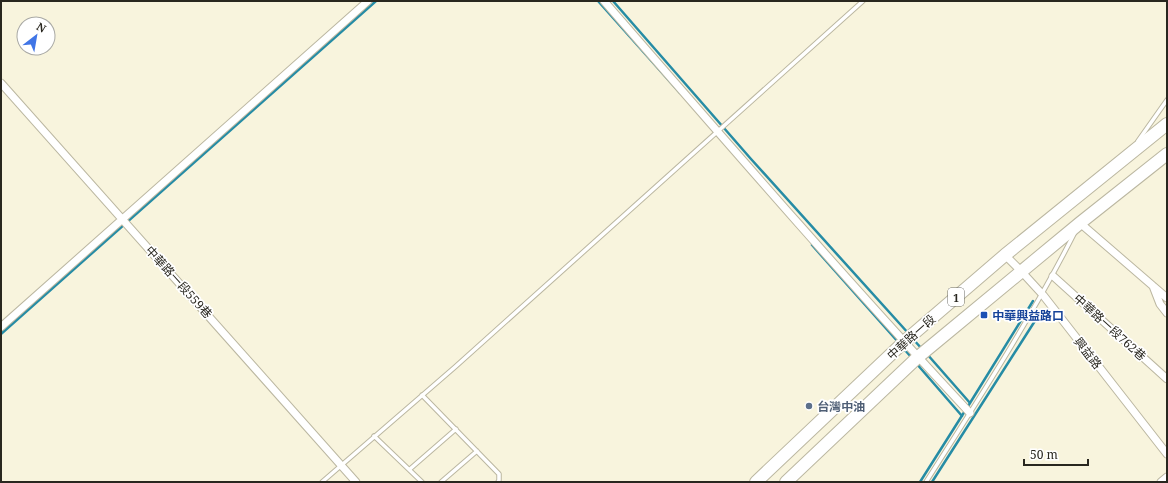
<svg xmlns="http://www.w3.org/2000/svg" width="1168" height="483" font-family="'Noto Serif','Noto Sans TC',serif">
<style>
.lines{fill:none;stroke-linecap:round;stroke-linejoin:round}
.stream{stroke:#268ca5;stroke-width:2.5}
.lane-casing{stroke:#bbb7a1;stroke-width:5.5}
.street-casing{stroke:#bbb7a1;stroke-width:9}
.primary-casing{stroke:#bbb7a1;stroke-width:14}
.lane{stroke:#fff;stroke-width:3.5}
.street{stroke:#fff;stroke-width:7}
.primary{stroke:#fff;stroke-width:12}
.transit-dot{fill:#1a4fb4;stroke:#fff;stroke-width:1.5}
.service-dot{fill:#5c6f8a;stroke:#fff;stroke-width:1.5}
.labels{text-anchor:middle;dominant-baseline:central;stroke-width:3.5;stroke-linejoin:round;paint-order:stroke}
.shield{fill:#fff;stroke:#696862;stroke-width:1}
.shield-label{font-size:11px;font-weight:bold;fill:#29271f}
.street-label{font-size:12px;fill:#29271f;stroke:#fff}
.transit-label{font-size:12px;font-weight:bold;fill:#164399;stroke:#fff;text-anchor:start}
.service-label{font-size:12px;font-weight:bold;fill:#4e5e75;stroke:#fff;text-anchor:start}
</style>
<rect width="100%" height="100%" fill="#f8f4dd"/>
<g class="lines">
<!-- stream -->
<path class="stream" d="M598 1 680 93
M613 1 751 159 909 334
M812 245 899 343
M1 334 376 1
M913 339 922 349
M903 348 912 358
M927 354 970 403
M916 363 962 416
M920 482 970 403 1033 301
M932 482 1040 313"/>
<defs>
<path id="lane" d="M1138 141 1167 100
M422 395 499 474V480L498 482
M374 436 422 482
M410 469 456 429
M322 482 455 367 863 1
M441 482 477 451
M926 482C978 400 1031 319 1075 232"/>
<path id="street" d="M604 1C724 139 845 279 970 413
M1 83 356 482
M1080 223 1167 298
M1005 255 1021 271 1043 295 1167 454
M1053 276 1167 379
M1153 286 1160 304 1167 313
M1 327 368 1
M1161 482 1167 477"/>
<path id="primary" d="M756 482 905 341 1005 255 1167 124
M786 482 918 357 1080 223 1167 154"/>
</defs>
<!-- lane casing -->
<use href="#lane" class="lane-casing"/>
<!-- street casing -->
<use href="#street" class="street-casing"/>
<!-- primary casing -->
<use href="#primary" class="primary-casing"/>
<!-- lane -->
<use href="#lane" class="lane"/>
<!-- street -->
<use href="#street" class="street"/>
<!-- primary -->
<use href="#primary" class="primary"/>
</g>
<!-- markers -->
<rect class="transit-dot" x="980" y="311" width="8" height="8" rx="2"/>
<circle class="service-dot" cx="809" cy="406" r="4"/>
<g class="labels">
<!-- shield labels -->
<rect class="shield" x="948" y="288" width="16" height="18" rx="3"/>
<g class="shield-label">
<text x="956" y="297">1</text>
</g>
<!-- street labels -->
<g class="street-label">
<text transform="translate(179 282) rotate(48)">中華路一段559巷</text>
<text transform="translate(1110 327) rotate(42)">中華路一段762巷</text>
<text transform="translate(911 337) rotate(-42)">中華路一段</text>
<text transform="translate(1088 353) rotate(52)">興益路</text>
</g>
<!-- transit labels -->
<g class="transit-label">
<text x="992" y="315">中華興益路口</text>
</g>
<!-- service labels -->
<g class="service-label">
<text x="817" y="406">台灣中油</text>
</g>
</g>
<!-- border -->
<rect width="1168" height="483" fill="none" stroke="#29271f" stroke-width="4"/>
<!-- north arrow -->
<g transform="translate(36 36) rotate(31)"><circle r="19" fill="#ffffff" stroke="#a9a9a5"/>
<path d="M0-3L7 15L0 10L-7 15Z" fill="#4075e6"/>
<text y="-6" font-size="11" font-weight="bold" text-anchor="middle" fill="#29271f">N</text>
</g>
<!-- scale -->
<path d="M1024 459v6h64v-6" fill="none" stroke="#29271f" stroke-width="2"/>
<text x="1030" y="459" font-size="12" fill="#29271f" stroke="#ffffff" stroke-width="3" paint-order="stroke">50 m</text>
</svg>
